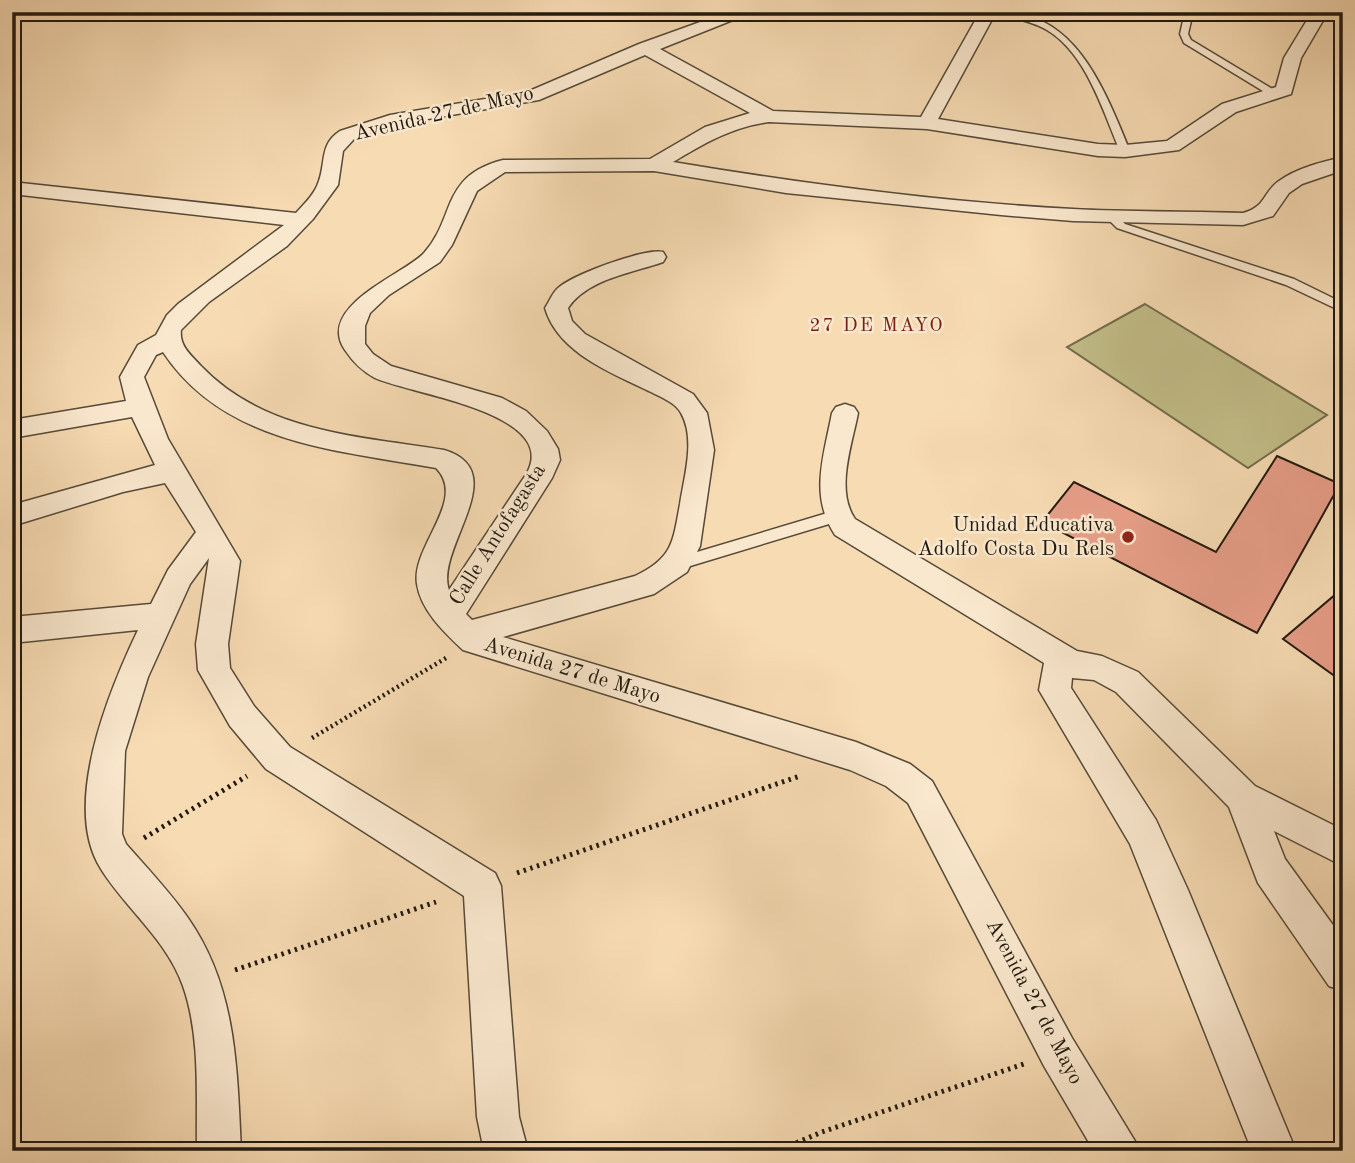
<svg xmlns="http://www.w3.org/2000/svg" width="1355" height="1163" font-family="'Old Standard TT',serif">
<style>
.green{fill:#c2be89;stroke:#726c4c;stroke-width:2}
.building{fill:#e79e88;stroke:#21190f;stroke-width:2}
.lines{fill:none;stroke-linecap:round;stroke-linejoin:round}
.service-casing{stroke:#564a38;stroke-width:3}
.minor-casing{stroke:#564a38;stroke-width:3}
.path-far1{stroke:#21190f;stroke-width:4.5;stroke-dasharray:2 3.5;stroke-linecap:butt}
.path{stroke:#21190f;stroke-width:5;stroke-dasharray:2.5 4.5;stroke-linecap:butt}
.service{fill:#fae8ce;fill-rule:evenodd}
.minor{fill:#fae8ce;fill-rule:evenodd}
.poi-dot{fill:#8f2418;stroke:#fae8ce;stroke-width:2.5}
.labels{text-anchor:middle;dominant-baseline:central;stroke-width:5;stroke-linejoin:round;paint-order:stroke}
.far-neighbourhood-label{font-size:19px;letter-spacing:2px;fill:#7a1f14;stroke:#fae8ce}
.street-label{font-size:21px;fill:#21190f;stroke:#fae8ce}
.poi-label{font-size:21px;fill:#21190f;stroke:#fae8ce;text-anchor:end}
</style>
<rect width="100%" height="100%" fill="#f7dbb3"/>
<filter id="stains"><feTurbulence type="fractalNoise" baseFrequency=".00286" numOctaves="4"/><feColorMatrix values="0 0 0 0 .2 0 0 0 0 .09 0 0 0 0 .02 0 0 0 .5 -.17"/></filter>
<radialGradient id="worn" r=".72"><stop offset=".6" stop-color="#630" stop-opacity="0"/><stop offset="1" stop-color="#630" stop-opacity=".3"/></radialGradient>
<!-- green -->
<path class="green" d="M1145 304 1327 415 1248 468 1067 347Z"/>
<!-- building -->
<path class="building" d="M1277 456 1340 484 1257 633 1042 522 1074 482 1216 552Z
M1343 588V682L1283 639Z"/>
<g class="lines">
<defs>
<path id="service" d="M1001 12C1077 12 1105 92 1130 151L1129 153 1120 151C1103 111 1086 53 1047 30 1033 21 1015 20 1001 12Z
M1185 12H1193L1188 34 1191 40 1279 93V97H1273L1184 43 1180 34Z
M1107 214H1115L1125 224 1294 279 1343 303V312L1286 285 1117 228 1105 216Z
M834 511 839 513 841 517 839 521 677 570 672 568 669 564 672 560 677 558Z"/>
<path id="minor" d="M728 12H753L660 49 773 111 921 117 980 12H996L938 119 1098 144 1125 145 1167 141 1222 104 1276 87 1284 58 1312 12H1328L1301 58 1291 94 1236 112 1179 150 1125 157 1098 156 927 129 769 122C732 127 705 143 673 162 805 184 939 202 1073 209 1129 212 1186 211 1243 213 1267 206 1262 193 1279 181 1297 168 1322 162 1343 157V170L1302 184 1289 193 1273 216 1243 225 1073 221 1001 215 786 193 654 171 505 172 477 191 452 245 440 262 389 295 370 313 365 326V344L373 354 391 366 502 398 526 411 547 431 558 449 560 460 552 478 466 614 472 620 635 576C673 558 673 542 680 504 684 477 696 439 681 413 676 403 661 397 651 392 612 373 558 353 545 308 549 302 552 294 557 289 571 275 645 248 663 252L666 257 663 262C632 273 587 279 568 308L572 321 585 334 693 394 707 413 714 450 700 546 687 572 654 594 503 637 856 742 910 764 932 781 1072 1038 1141 1151H1094L1044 1066 908 803 886 786 850 770 463 650C445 633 421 611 417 584 411 546 468 500 436 468 336 450 224 444 163 352L156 355 144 377 168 439 240 561 228 644 230 668 254 706 290 747 495 873 501 886 519 1117 528 1151H484L477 1117 464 896 266 769 230 726 198 670 196 644 209 558 190 584 148 677 125 751 122 834 126 844C147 868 170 892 188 918 237 988 237 1069 241 1151H197C196 1098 201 1037 183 986 167 940 126 909 101 869 61 806 109 691 138 630L12 643V617L151 604 168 570 196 532 165 483 123 492 12 526V505L155 465 132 417 12 438V420L126 401 120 377 138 345 156 335 167 315 178 304 284 225 12 194V182L296 213C303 205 312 197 317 186 327 165 318 145 340 131L390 115 527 92 639 44ZM645 55 750 113 705 127 650 159 503 160C440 176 456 218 424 253 405 274 315 306 345 350 353 362 362 371 375 378 409 394 560 412 527 473L449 590C434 549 515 471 444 450 358 436 265 433 201 366 191 355 179 346 181 330L209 302 287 246 313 219 338 185 343 151 354 139 393 125 539 100Z
M845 404 854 407 858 413C852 445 835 490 855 519L1077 651 1102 656 1138 672 1255 786 1343 830V866L1274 831 1285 859 1343 939V991L1329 986 1258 883 1229 807 1116 692 1094 680 1072 678 1071 688 1156 820 1188 890 1296 1151H1252L1130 844 1039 690 1044 663 835 535C809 495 824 456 832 413L836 407Z"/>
</defs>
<!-- service casing -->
<use href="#service" class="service-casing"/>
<!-- minor casing -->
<use href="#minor" class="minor-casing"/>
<!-- path-far1 -->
<path class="path-far1" d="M312 738 446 658"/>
<!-- path -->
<path class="path" d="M144 838 247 776
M517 873 800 776
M235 970 436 902
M777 1151 822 1132 1024 1064"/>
<!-- service -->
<use href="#service" class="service"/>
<!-- minor -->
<use href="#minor" class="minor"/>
</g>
<!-- markers -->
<circle class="poi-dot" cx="1128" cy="537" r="7"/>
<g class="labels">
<!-- far-neighbourhood labels -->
<g class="far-neighbourhood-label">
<text x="877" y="326">27 DE MAYO</text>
</g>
<!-- street labels -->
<g class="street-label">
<text transform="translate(444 114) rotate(-13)">Avenida 27 de Mayo</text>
<text transform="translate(498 535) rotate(-58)">Calle Antofagasta</text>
<text transform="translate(572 671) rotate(17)">Avenida 27 de Mayo</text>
<text transform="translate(1034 1002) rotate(62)">Avenida 27 de Mayo</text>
</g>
<!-- poi labels -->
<g class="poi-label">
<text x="1114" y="525">Unidad Educativa<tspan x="1114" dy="24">Adolfo Costa Du Rels</tspan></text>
</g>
</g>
<!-- margin -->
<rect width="1355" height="1163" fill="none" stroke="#f7dbb3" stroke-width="42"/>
<rect x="14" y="14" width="1327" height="1135" fill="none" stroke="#21190f" stroke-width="3.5"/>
<rect x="21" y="21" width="1313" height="1121" fill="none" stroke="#21190f" stroke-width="2"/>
<rect width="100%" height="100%" filter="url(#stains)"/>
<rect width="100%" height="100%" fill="url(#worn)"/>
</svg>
